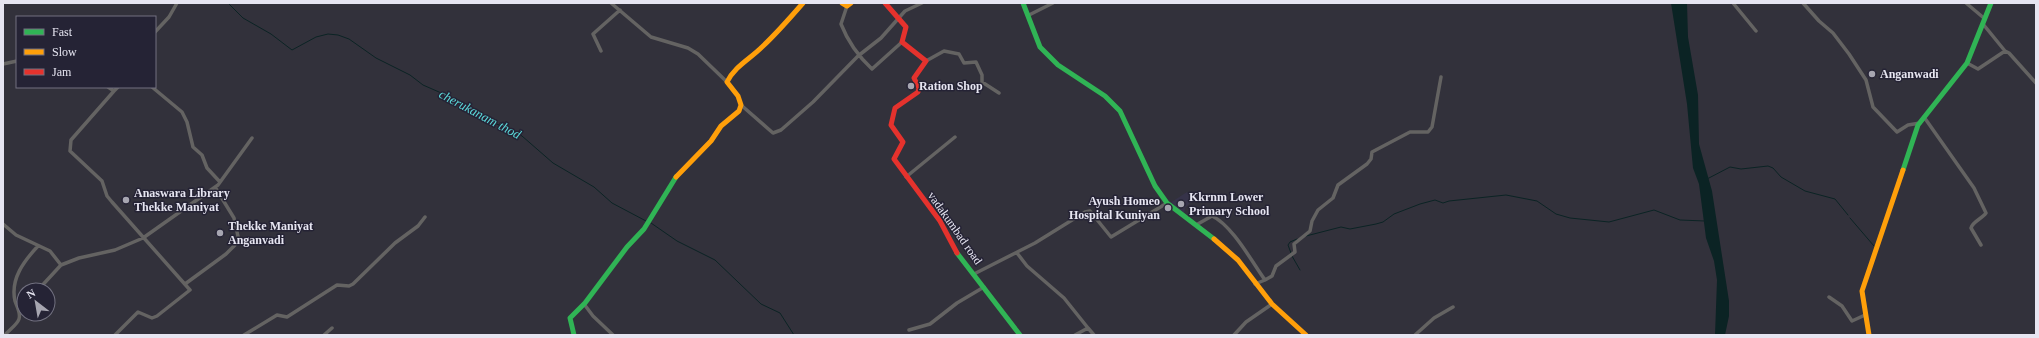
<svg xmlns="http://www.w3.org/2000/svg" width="2039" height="338" font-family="Georgia,serif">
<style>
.built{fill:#363349}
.water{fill:#0b2324}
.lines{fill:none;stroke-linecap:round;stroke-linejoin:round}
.stream{stroke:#0b2324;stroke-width:1}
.street{stroke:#646362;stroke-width:3.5}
.fast{stroke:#30b455;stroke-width:5}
.slow{stroke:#ff9f0a;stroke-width:5}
.jam{stroke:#e5322d;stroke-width:5}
.poi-dot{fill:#a7a6b1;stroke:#252335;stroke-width:1.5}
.labels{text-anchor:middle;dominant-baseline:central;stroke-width:3;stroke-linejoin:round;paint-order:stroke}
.poi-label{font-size:12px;font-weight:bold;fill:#e6e5f1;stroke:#252335;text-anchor:start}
.street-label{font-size:12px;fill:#e6e5f1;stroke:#252335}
.water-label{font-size:13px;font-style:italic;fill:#5bd8d9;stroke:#252335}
</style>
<rect width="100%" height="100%" fill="#32313b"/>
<!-- built -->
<path class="built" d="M1187 192 1193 200 1185 208 1184 216 1170 203Z"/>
<!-- water -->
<path class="water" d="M1671 3H1687L1688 37 1698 95 1699 144 1712 191 1729 301V316L1725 335H1715L1717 280 1714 261 1706 238 1699 184 1693 168 1687 104Z"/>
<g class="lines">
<!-- stream -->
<path class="stream" d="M228 3 243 18 271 34 292 50 316 37 328 34 338 35 349 39 376 58 410 75 423 85 471 106 480 116 522 136 553 163 594 187 612 203 646 221
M1707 179 1730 167 1741 169 1768 166 1773 168 1781 177 1805 191 1835 199 1848 215
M1850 218 1874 246
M651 223 677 241 715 260 761 304 780 313 794 335
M1306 236 1341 227 1350 229 1376 224 1383 222 1394 214 1420 204 1435 200 1443 203 1449 201 1506 195 1537 201 1556 214 1570 218 1609 222 1654 210 1680 220 1705 221
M1291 253 1288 245 1290 242 1297 239
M1292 256 1300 270"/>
<!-- street -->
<path class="street" d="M611 3 651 37 688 48 698 54 727 82
M1733 3 1756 31
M1803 3 1819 21 1833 33 1849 54 1866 80 1873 107 1897 132 1908 125 1920 123
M1966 3 1985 19
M847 6 841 24C848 42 857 55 872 69L902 42
M1029 15 1053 3
M1983 24 2005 51
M155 32 169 17 177 3
M601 51 593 34 620 10
M926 61 944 51 959 54 964 63 976 62 982 75V82L999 93
M1967 63 1978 69 2005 51 2009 53 2036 83
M3 64 17 61
M108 87 114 91 118 87
M152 87 182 112 187 122 193 147 202 155 207 168 220 182
M114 91 71 140 70 151 102 181 107 196 112 202 190 290 157 316 152 318 138 312 115 335
M741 105 773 133 781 130 813 102 858 56 881 38 905 11 922 3
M1924 117 1974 188 1986 213C1982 219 1973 221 1971 228L1981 245
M906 177 955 137
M3 224 16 235 50 251 61 265 38 290
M1196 225 1212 216C1232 225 1252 262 1265 280L1255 284
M1017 253 1027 266 1064 298 1088 328
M61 265 79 258 115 250 143 238 218 185 252 138
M974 274 1035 243 1085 212 1090 211 1111 237 1167 203
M1265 280 1272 276 1276 266 1295 252 1294 244 1310 231 1312 221 1318 210 1333 198 1338 185 1367 164 1371 159 1372 152 1410 132H1428L1432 127 1441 77
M185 284 226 254 239 241 234 218 215 187
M1829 297 1842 306 1852 321 1865 315
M584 304 593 316 613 335
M19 311 24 305
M909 330 930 324 957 303 984 287
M5 335C9 330 17 325 19 319 21 313 17 307 15 301 10 279 24 261 38 246
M244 335 277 315 287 317 337 285 349 286 353 284 395 243 418 226 425 217
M324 335 332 328
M1075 335 1088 328 1094 335
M1234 335 1246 322 1272 304
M1415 335 1434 318 1453 307"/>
<!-- fast -->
<path class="fast" d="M1023 3 1040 47 1058 65 1105 96 1120 111 1155 186 1167 203 1214 239
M1903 170 1918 125 1967 63 1991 3
M957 253 1020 335
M574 335 570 318 585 303 627 247 644 229 676 177"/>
<!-- slow -->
<path class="slow" d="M842 3 847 6 851 3
M676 177 711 141 721 126 739 111 741 105 738 96 727 82C735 66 750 59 762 47 777 33 790 18 803 3
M1214 239 1238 260 1272 304 1306 335
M1869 335 1862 291 1903 170"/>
<!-- jam -->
<path class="jam" d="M885 3 906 27 902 42 926 61 914 78 919 88 918 92 895 108 891 125 903 142 894 159 940 221 957 253"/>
</g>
<!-- markers -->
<g class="poi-dot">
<circle cx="1872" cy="74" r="4"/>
<circle cx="911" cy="86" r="4"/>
<circle cx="126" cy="200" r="4"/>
<circle cx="1181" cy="204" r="4"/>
<circle cx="1168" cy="208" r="4"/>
<circle cx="220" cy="233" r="4"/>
</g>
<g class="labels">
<!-- poi labels -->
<g class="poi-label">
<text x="1880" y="74">Anganwadi</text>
<text x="919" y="86">Ration Shop</text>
<text x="134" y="193">Anaswara Library<tspan x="134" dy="14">Thekke Maniyat</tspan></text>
<text x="1189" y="197">Kkrnm Lower<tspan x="1189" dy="14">Primary School</tspan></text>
<text x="1160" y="201" text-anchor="end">Ayush Homeo<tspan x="1160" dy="14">Hospital Kuniyan</tspan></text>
<text x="228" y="226">Thekke Maniyat<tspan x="228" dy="14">Anganvadi</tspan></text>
</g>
<!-- street labels -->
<g class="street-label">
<text transform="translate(955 228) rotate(55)">vadakumbad road</text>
</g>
<!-- water labels -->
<g class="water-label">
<text transform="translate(480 114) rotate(28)">cherukanam thod</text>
</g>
</g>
<!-- border -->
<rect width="2039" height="338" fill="none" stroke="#e6e5f1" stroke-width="8"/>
<!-- legend -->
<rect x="16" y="16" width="140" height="72" fill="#252335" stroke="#727180"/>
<rect x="24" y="29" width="20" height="6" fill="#30b455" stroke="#727180"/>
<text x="52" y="36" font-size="12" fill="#e6e5f1">Fast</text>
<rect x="24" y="49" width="20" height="6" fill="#ff9f0a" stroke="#727180"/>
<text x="52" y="56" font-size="12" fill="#e6e5f1">Slow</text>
<rect x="24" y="69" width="20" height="6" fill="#e5322d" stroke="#727180"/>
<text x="52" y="76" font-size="12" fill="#e6e5f1">Jam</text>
<!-- north arrow -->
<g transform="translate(36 302) rotate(329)"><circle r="19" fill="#252335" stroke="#727180"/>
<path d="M0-3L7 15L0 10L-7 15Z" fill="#a7a6b1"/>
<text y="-6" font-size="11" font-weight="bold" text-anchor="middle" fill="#e6e5f1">N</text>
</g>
</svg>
